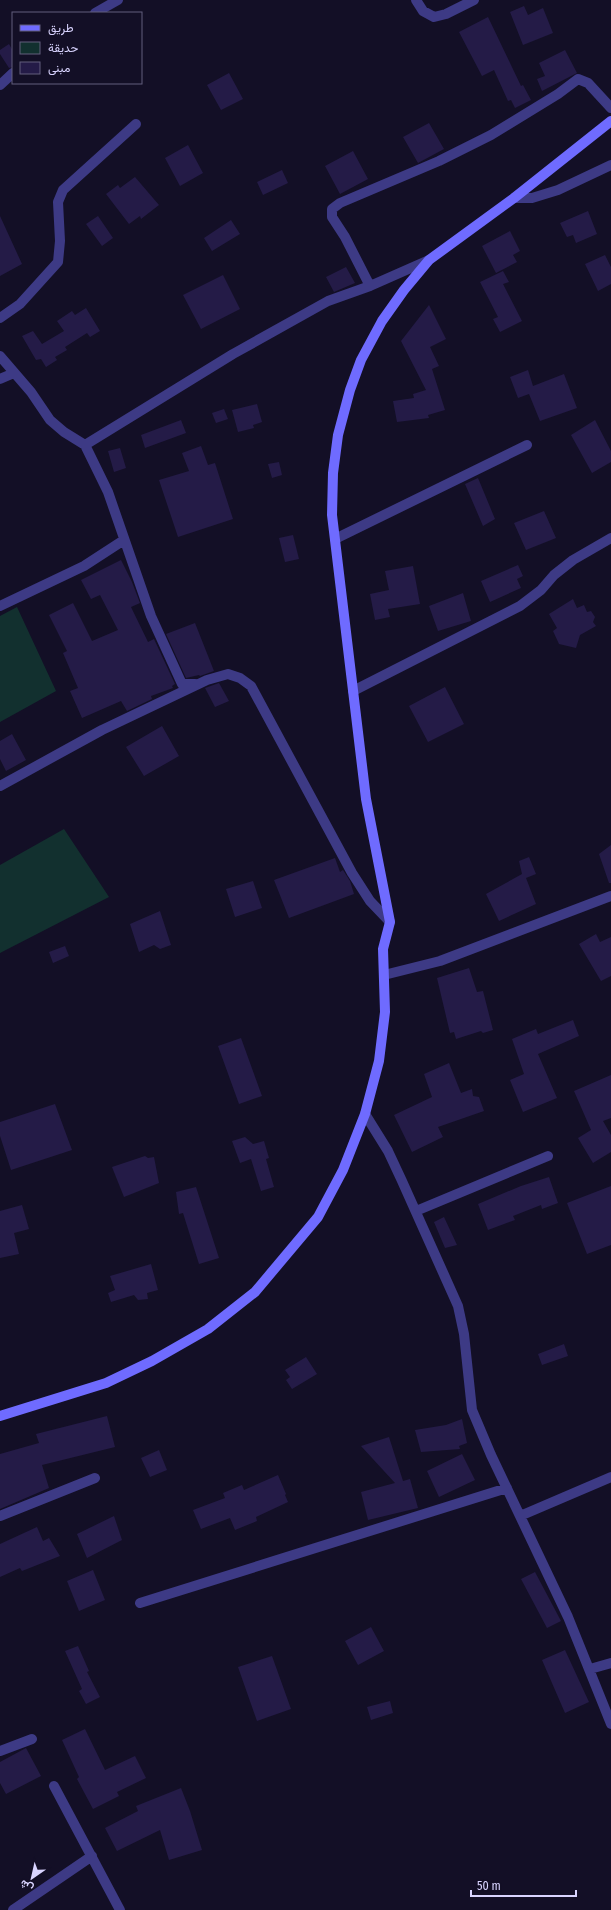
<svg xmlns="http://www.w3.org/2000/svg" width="611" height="1910" font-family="'Fira Sans Condensed',Vazirmatn,sans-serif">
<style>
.green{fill:#12302f}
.building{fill:#241b47}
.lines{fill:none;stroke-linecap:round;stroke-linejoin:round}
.minor{stroke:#3d3a85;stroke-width:10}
.secondary{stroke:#6f6bff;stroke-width:10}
</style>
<rect width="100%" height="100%" fill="#130f26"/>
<!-- green -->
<path class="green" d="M17 607 56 691 0 722V616Z
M64 829 109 897 0 953V865Z"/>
<!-- building -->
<path class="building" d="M524 6 528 15 543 8 553 33 523 45 510 12Z
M488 17 521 86 523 85 531 100 515 108 511 100 508 101 494 70 482 76 459 32Z
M9 44 13 51V67L9 68 0 54V50Z
M565 50 577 73 542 91 537 79 545 76 539 63Z
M229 73 243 99 221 110 207 85Z
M429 123 444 149 418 163 403 137Z
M188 145 203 173 180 186 165 158Z
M353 151 368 179 340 194 325 166Z
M282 170 288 183 263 195 257 182Z
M135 177 159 205 141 219 140 216 129 224 106 194 118 185 120 188Z
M588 211 597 234 576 243 573 235 567 237 560 223Z
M0 216 22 264 0 276Z
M98 216 113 238 102 246 86 224Z
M231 220 240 234 212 251 204 238Z
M510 231 520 251 513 255 517 262 496 273 482 246Z
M605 255 611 267V284L598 291 585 264Z
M346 267 355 283 334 292 326 277Z
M503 271 509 282 503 284 522 321 500 332 493 319 498 317 480 282Z
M223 275 240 309 201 329 183 295Z
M429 305 446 339 430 347 439 366 432 369 445 410 428 415 429 418 397 422 393 401 414 398 413 394 426 390 401 341Z
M86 308 100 331 90 337 87 333 65 347 67 350 55 357 57 360 46 367 41 359 36 360 22 336 33 331 42 344 64 331 57 321 72 311 75 315Z
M528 370 533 386 564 374 577 408 540 421 529 394 518 398 510 377Z
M257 404 262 422 253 425 254 428 238 432 232 410Z
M224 409 228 419 216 423 212 413Z
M181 420 186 433 145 448 141 435Z
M595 420 611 451V462L592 473 571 435Z
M201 446 208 465 215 463 233 519 178 537 159 480 189 471 182 453Z
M120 448 126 468 114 472 108 451Z
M279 462 282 475 272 478 268 464Z
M478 478 495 519 483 526 465 484Z
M544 511 556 538 526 550 514 523Z
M293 535 299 559 285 562 279 538Z
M121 560 132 582 140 603 131 607 148 642 154 639 175 684 172 686 173 688 151 696 152 699 127 711 121 701 82 718 70 691 78 688 63 653 67 651 49 615 73 603 92 641 118 630 100 595 91 599 81 580Z
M518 565 523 576 517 579 521 588 490 602 481 581Z
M413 566 420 604 388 609 390 617 375 620 370 594 389 590 385 571Z
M463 593 471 621 438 631 429 606Z
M573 599 577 608 584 605 587 612 591 611 595 617 593 622 596 626 580 635 576 648 559 644 553 631 557 628 549 614Z
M195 623 214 671 200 676 199 675 186 678 166 634Z
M219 683 229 701 215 707 205 688Z
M445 687 464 724 428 742 409 706Z
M162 726 179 756 144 776 126 747Z
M12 734 26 760 6 771 0 759V741Z
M611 845V883H609L599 854Z
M529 857 536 874 526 878 536 904 499 921 486 894 522 874 519 861Z
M335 858 340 872 343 870 350 881 354 894 289 918 274 880Z
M253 881 262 908 235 917 226 889Z
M160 911 171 945 160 949 154 945 139 952 130 924Z
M596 934 600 942 611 937V976L601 981 579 944Z
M65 946 69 956 53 963 49 952Z
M469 968 477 992 483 991 493 1030 483 1033 481 1031 456 1039 454 1032 450 1033 437 978Z
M573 1020 579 1036 538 1054 557 1098 523 1112 510 1080 524 1074 512 1039 536 1029 538 1034Z
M241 1038 262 1096 239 1104 218 1046Z
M449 1063 461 1093 472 1089 473 1096 479 1097 484 1111 438 1127 443 1137 412 1152 394 1115 432 1097 424 1074Z
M611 1075V1118L603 1121 611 1135V1152L593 1163 578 1138 591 1130 574 1091Z
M55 1104 72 1150 11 1170 0 1136V1122Z
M245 1137 253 1144 264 1141 269 1158 266 1159 274 1187 261 1191 251 1159 240 1163 232 1141Z
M145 1156 148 1158 154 1157 159 1183 124 1197 112 1167Z
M549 1177 558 1203 542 1209 541 1205 513 1216 515 1220 488 1230 478 1204 521 1186Z
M611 1186V1245L587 1254 567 1203Z
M196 1187 219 1258 199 1264 183 1213 179 1214 176 1192Z
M22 1205 29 1229 14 1233 19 1254 0 1258V1211Z
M444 1217 457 1245 445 1248 434 1222Z
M151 1264 158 1290 147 1293 148 1299 138 1300 134 1295 111 1302 108 1293 115 1290 110 1276Z
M564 1344 568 1356 542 1365 538 1354Z
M306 1357 317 1374 292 1389 286 1380 290 1377 285 1370Z
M107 1416 115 1447 42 1465 49 1488 0 1509V1454L39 1443 36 1434Z
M462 1419 467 1443 459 1446 460 1449 421 1452 415 1430 446 1425Z
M389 1437 403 1481 410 1479 418 1508 368 1520 361 1492 395 1483 361 1446Z
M159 1450 167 1470 150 1477 141 1458Z
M462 1454 475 1480 439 1497 427 1471Z
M278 1475 286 1494 285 1495 288 1502 256 1517 257 1521 235 1530 230 1518 201 1529 193 1510 225 1498 223 1493 242 1485 244 1490Z
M114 1516 122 1540 87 1558 77 1534Z
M37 1527 43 1541 49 1538 60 1556 22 1571 20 1568 0 1577V1544Z
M93 1570 105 1600 79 1611 67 1581Z
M535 1572 561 1621 547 1628 521 1579Z
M371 1627 384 1651 358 1665 345 1641Z
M78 1646 89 1671 87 1672 100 1697 86 1704 79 1691 82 1689 65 1651Z
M565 1650 589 1702 565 1713 542 1660Z
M272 1656 291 1709 257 1721 238 1667Z
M390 1701 393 1713 371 1720 367 1707Z
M85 1729 105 1770 135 1756 146 1778 117 1792 119 1796 93 1809 77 1779 79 1777 62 1740Z
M26 1748 41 1776 6 1794 0 1783V1762Z
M181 1788 190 1811 202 1850 169 1860 160 1830 117 1851 105 1828 138 1811 136 1806Z"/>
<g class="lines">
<!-- minor -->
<path class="minor" d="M416 0 423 11 434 17 446 14 474 0
M95 13 118 0
M0 85 13 73
M514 198H532L558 190 611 165
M370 286 345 237 332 217V209L340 203 439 161 491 135 558 94 578 79 588 83 611 108
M0 318 20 304 58 262 60 241 58 202 63 190 136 124
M0 356 31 392 50 420 64 432 85 445 108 492 151 616 182 684H195
M0 379 14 373
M85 445 233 354 328 301 370 286 429 260
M335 539 527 445
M0 606 84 566 124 540
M353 691 520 606 541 590 554 575 573 560 611 538
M0 786 102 730 207 680 228 674 240 678 251 686 352 873 370 901 390 922
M384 975 440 961 611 896
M365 1114 388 1151 402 1181 458 1306 464 1334 472 1410 491 1455 568 1617 611 1724
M416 1211 548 1156
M0 1516 95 1478
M520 1516 611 1477
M140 1603 507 1488
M590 1669 611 1663
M0 1751 32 1739
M54 1786 120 1910
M13 1910 92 1856"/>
<!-- secondary -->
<path class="secondary" d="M0 1416 106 1383 152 1361 208 1329 255 1292 318 1217 343 1170 365 1114 379 1061 385 1012 383 949 390 922 366 799 332 515 333 473 338 435 350 390 361 360 382 321 404 290 429 260 514 198 611 121"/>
</g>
<!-- legend -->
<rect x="12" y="12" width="130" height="72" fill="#130f26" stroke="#625e7d"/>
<rect x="20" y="25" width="20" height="6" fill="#6f6bff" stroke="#625e7d"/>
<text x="48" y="32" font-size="12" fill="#d9d4ff">طريق</text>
<rect x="20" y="42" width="20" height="12" fill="#12302f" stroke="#625e7d"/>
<text x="48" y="52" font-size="12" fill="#d9d4ff">حديقة</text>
<rect x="20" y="62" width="20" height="12" fill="#241b47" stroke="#625e7d"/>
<text x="48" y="72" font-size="12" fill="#d9d4ff">مبنى</text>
<!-- north arrow -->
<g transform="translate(32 1878) rotate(214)" stroke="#130f26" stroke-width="3" paint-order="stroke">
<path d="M0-3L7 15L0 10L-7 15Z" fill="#d9d4ff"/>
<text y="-6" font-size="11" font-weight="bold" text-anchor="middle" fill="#d9d4ff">ش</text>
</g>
<!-- scale -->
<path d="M471 1890v6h105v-6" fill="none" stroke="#d9d4ff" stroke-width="2"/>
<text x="477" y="1890" font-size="12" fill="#d9d4ff" stroke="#130f26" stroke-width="3" paint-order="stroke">50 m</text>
</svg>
